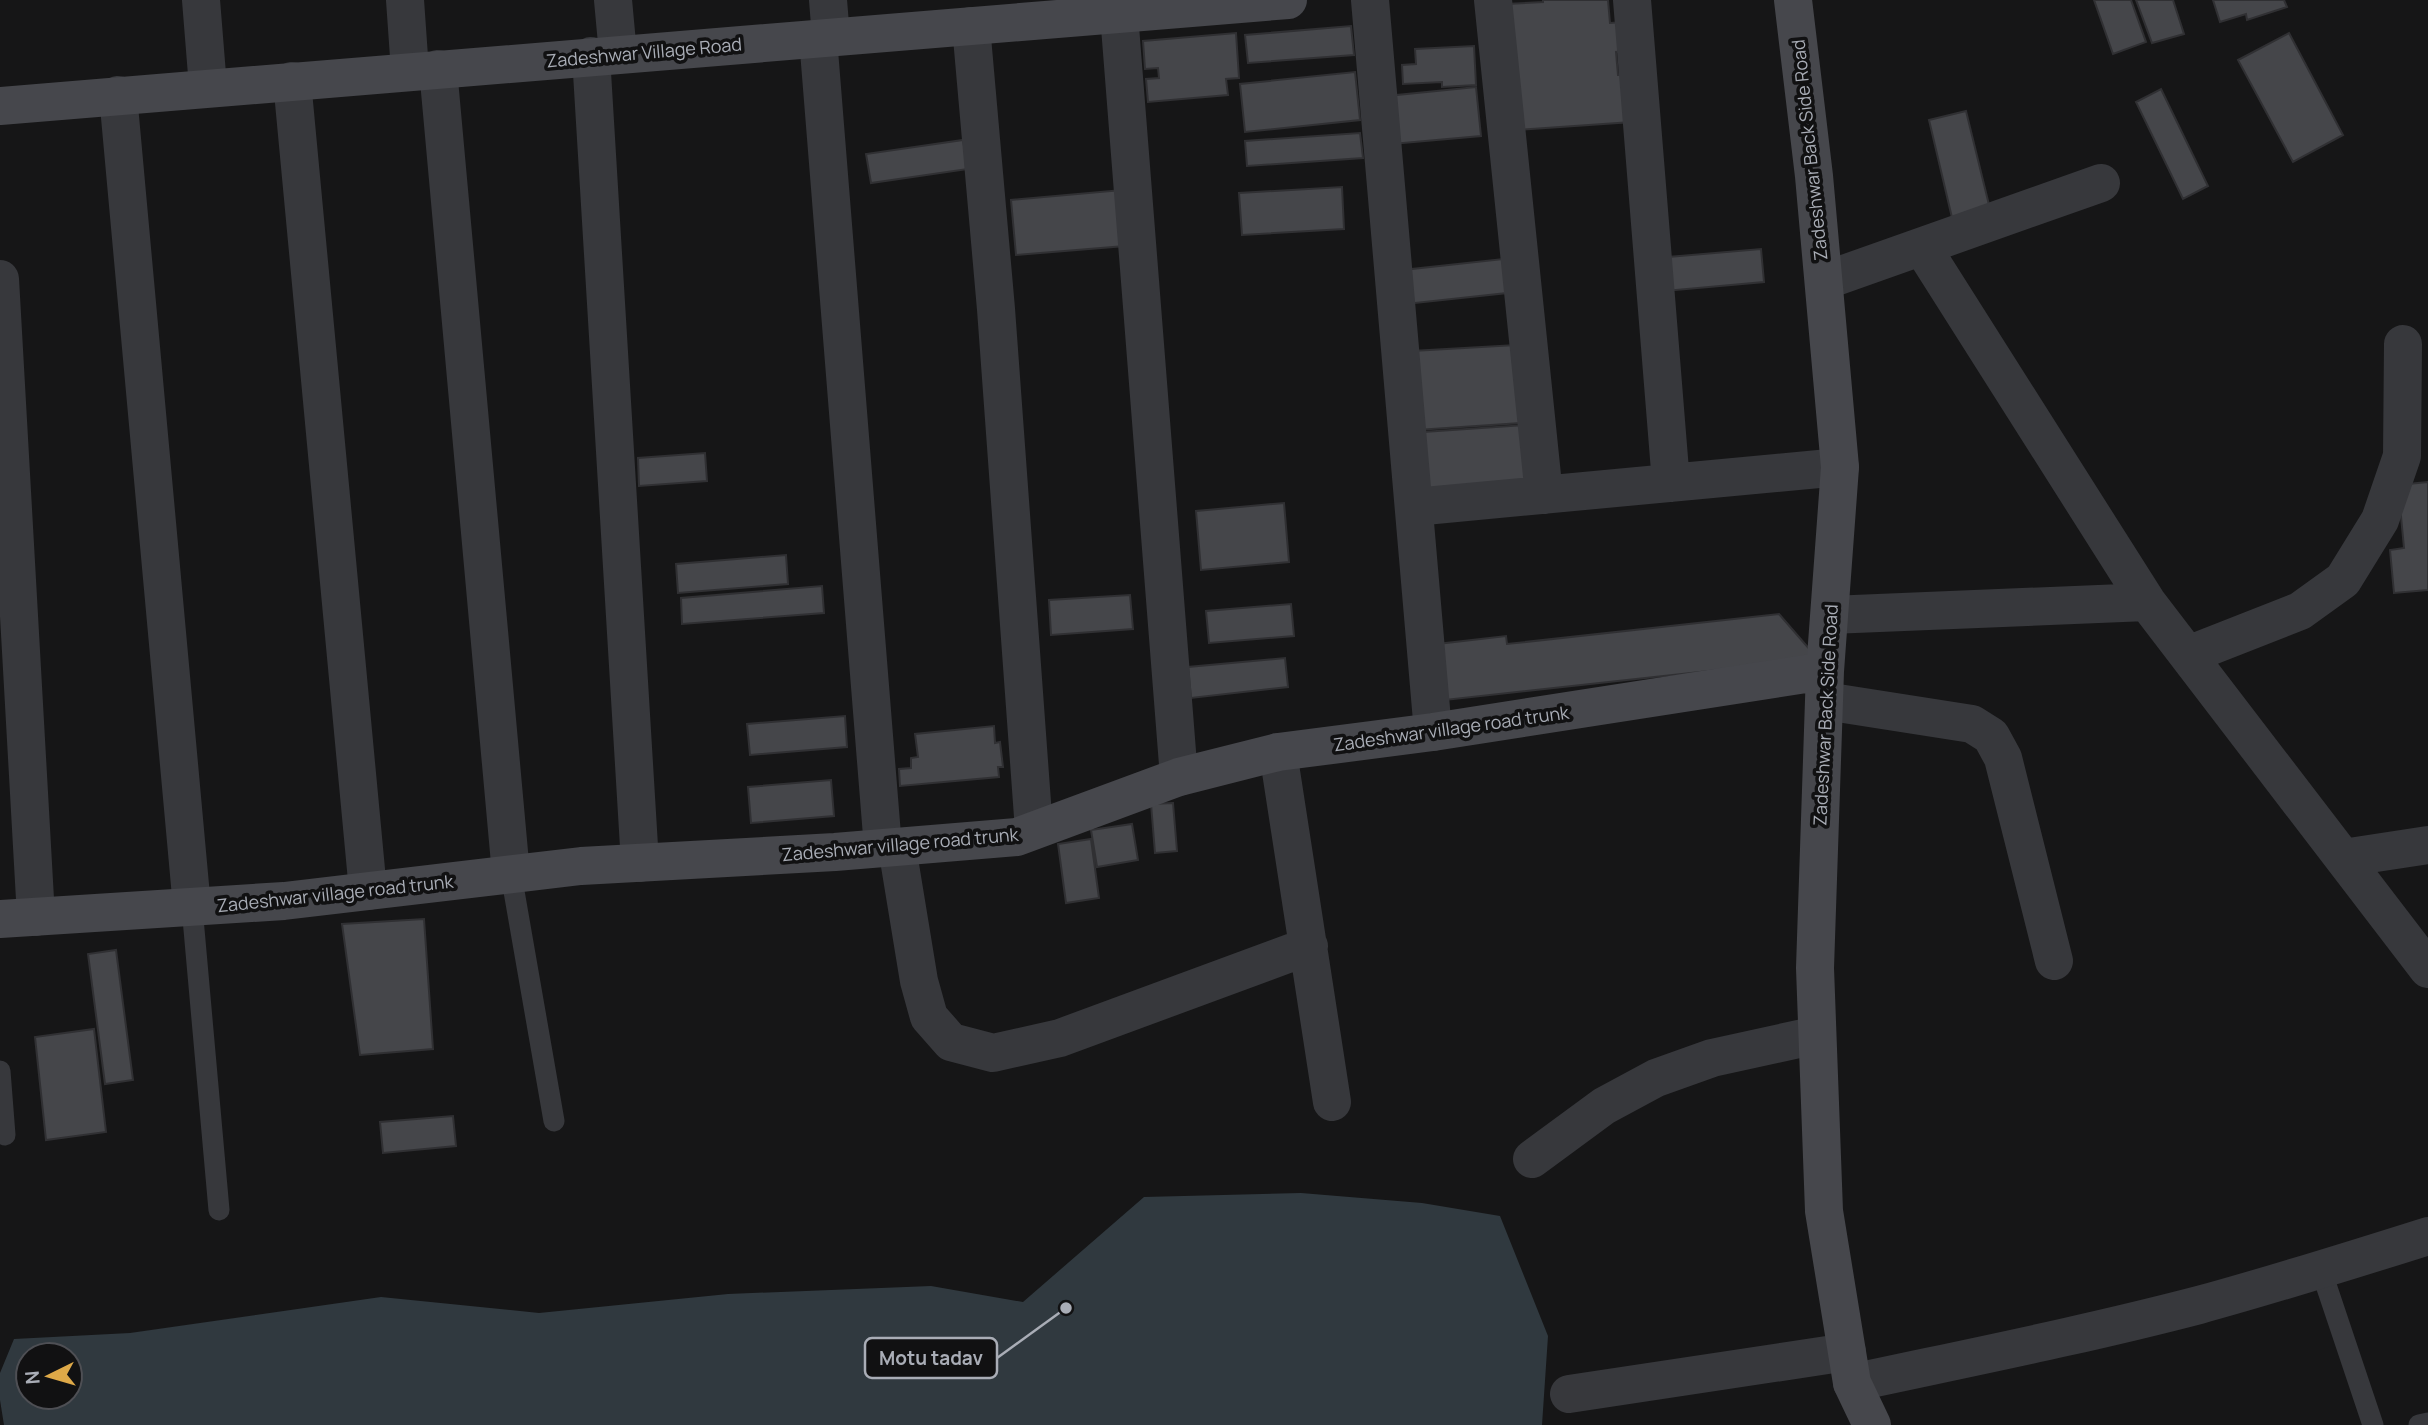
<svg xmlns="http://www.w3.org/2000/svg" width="2428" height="1425" font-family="Manrope,sans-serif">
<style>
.water{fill:#30393f;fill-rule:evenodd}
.building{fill:#45464a;stroke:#303033;stroke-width:2}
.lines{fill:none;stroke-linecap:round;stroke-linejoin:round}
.lane{stroke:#37383c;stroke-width:21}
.street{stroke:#37383c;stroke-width:38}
.secondary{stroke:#46474c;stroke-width:38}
.labels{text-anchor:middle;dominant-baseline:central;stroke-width:7;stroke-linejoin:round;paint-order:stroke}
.street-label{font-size:18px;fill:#a9adb6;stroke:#111112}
.leader{fill:none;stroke:#a9adb6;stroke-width:2.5}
.callout-dot{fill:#a9adb6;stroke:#111112;stroke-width:2.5}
.callout{fill:#111112;stroke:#a9adb6;stroke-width:2.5}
.callout-label{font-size:19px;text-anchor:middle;font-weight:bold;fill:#a9adb6}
</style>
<rect width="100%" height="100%" fill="#161617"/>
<!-- water -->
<path class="water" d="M1301 1193 1422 1203 1500 1216 1548 1336 1542 1425H4L0 1400V1373L14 1339 130 1333 381 1297 539 1313 728 1294 931 1286 1023 1302 1144 1197ZM28 1355H70V1397H28Z"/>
<!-- building -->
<path class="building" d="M1543 0H1608L1610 23 1623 22 1626 51 1616 52 1618 75H1630L1632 122 1504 131 1506 4 1543 2Z
M2094 0H2131L2146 42 2113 54Z
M2136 0H2173L2184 34 2152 43Z
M2213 0H2284L2287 7 2247 20 2246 14 2220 22Z
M1351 26 1354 55 1248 63 1245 35Z
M1236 33 1239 78 1226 79 1228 95 1148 102 1146 79 1159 78 1158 68 1145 69 1143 41Z
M2289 33 2343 135 2293 162 2238 60Z
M1474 46 1476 85 1442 87V82L1403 84 1402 65 1416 64 1415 49Z
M1355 72 1360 120 1245 132 1240 84Z
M1476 87 1481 136 1392 144 1387 96Z
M2161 89 2208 186 2183 199 2136 102Z
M1966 111 1991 213 1953 222 1929 120Z
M1360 133 1363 158 1247 166 1245 141Z
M963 140 968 169 871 183 866 154Z
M1342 187 1344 229 1242 235 1239 193Z
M1133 189 1137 245 1016 255 1011 200Z
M1761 249 1764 282 1665 291 1668 257Z
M1503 259 1507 293 1406 304 1403 270Z
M1516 345 1521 423 1417 430 1412 351Z
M1525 425 1529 486 1427 492 1423 432Z
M705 453 707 481 639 486 638 458Z
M2428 482V590L2394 593 2390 550 2404 548 2398 485Z
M1284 503 1289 562 1201 570 1196 511Z
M786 555 788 584 678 593 676 564Z
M822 586 824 613 682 624 681 598Z
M1130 595 1133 629 1051 635 1049 600Z
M1291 604 1294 636 1209 643 1206 611Z
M1779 614 1818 659 1436 701 1429 645 1506 636 1507 644Z
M1285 658 1288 687 1191 698 1188 667Z
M845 716 847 747 750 755 747 724Z
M994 726 995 743 1000 742 1003 767H998L999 777 900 786 899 769 911 768V758L918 757 915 734Z
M831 780 834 816 751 823 748 787Z
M1173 803 1177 851 1155 853 1151 804Z
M1132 824 1138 860 1097 867 1091 830Z
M1091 839 1099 898 1066 903 1058 844Z
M424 919 433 1049 360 1055 342 924Z
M116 950 133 1080 105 1084 88 954Z
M94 1029 106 1132 46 1140 35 1037Z
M453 1116 456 1146 383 1153 380 1122Z"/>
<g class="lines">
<!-- lane -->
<path class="lane" d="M511 874 554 1121
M192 907 219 1210
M0 1071 5 1135
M2321 1270 2373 1425
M2419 1425 2428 1423"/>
<!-- street -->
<path class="street" d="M201 0 208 87
M405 0 410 71
M613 0 618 54
M828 0 831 37
M1370 0 1433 732
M1493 0 1544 495
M1632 0 1671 483
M1119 14 1179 777
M971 26 996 309 1034 830
M818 38 883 848
M591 56 640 863
M438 69 511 874
M292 81 368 891
M118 95 192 907
M1922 247 2147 602 2428 969
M0 279 36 917
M1824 281 2101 183
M1414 507 1840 467
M1830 615 2147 602
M2188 655 2300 611 2343 580 2380 520 2402 456 2403 344
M1825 701 1972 724 1991 736 2003 758 2054 961
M1278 752 1332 1102
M897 847 919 981 929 1017 951 1042 993 1053 1060 1038 1309 946
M2343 858 2428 845
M1532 1159 1604 1106 1656 1078 1712 1058 1817 1035
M1852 1383C1968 1358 2084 1335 2199 1305 2276 1284 2352 1260 2428 1236
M1569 1394 1847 1352"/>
<!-- secondary -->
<path class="secondary" d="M1793 0 1814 176 1840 467 1825 671 1815 968 1824 1211 1852 1383 1872 1425
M0 106 1288 0
M0 919 284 901 581 866 835 852 1017 837 1179 777 1278 752 1433 732 1825 671"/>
</g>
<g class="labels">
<!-- street labels -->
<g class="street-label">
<text transform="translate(644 52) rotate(-5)">Zadeshwar Village Road</text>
<text transform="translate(1809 150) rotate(-96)">Zadeshwar Back Side Road</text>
<text transform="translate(1825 715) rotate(-87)">Zadeshwar Back Side Road</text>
<text transform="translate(1451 728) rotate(-8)">Zadeshwar village road trunk</text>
<text transform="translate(900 844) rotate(-5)">Zadeshwar village road trunk</text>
<text transform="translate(335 893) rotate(-6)">Zadeshwar village road trunk</text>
</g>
</g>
<!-- callouts -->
<path class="leader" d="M1066 1308L997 1358"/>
<circle class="callout-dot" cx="1066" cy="1308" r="7"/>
<rect class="callout" x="865" y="1338" width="132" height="40" rx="7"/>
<g class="callout-label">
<text x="931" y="1365">Motu tadav</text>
</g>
<!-- north arrow -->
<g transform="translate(49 1376) rotate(265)"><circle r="33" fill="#111112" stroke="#4e4f54" stroke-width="2"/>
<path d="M0-5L12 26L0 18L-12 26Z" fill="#dea948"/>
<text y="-10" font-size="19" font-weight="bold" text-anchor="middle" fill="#a9adb6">N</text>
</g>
</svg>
